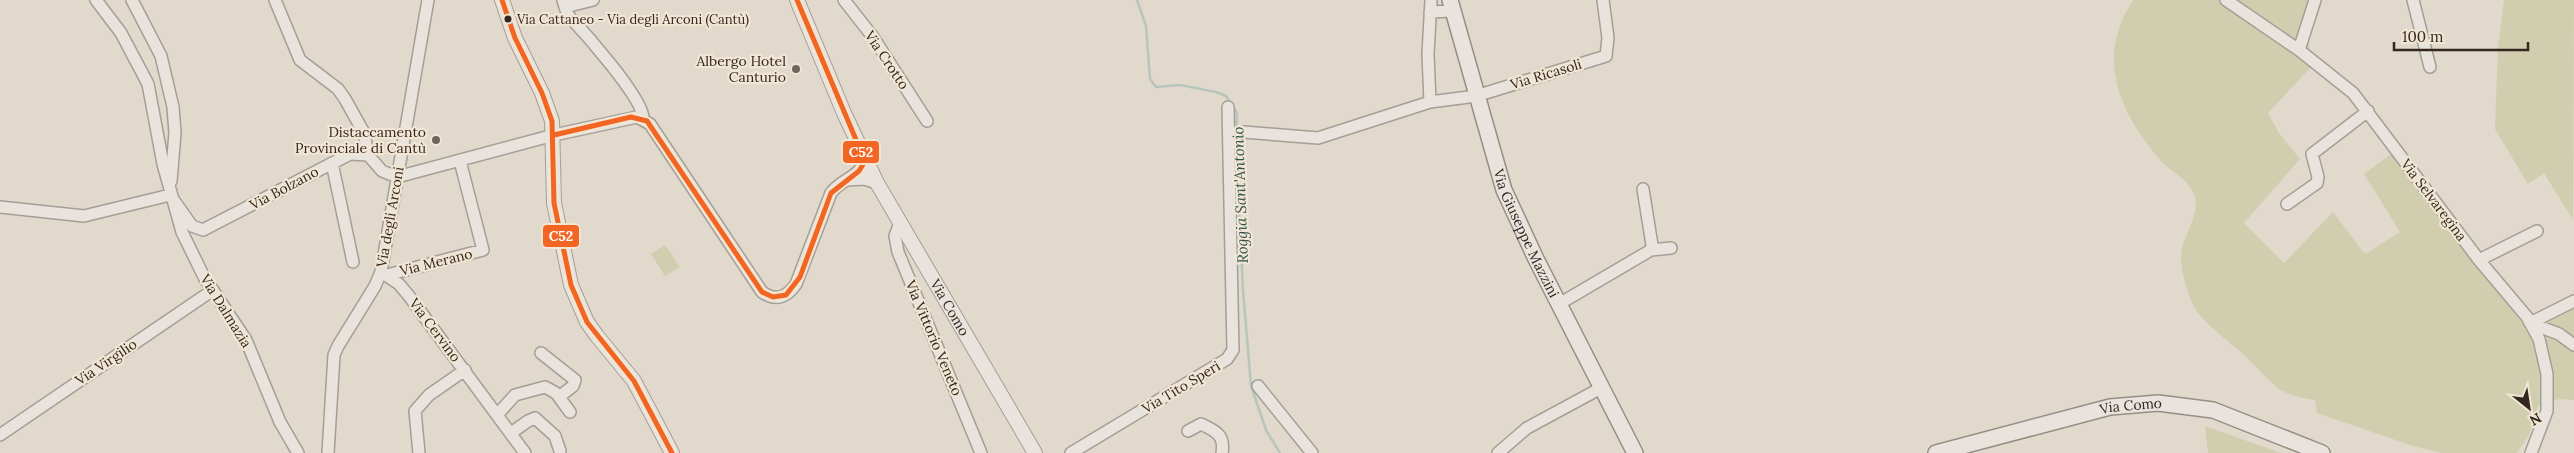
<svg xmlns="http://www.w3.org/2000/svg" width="2574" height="453" font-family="Lora,serif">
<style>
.green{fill:#d1ceb0}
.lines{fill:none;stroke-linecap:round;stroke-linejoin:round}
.stream{stroke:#b7c5bb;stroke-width:2.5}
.minor-casing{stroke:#a59e96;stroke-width:14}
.tertiary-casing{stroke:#a59e96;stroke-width:16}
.secondary-casing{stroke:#958e85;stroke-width:18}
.minor{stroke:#e8e4dd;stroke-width:11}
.tertiary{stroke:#e8e4dd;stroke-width:14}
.secondary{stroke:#e8e4dd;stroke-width:15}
.bus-1-casing{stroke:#f1e6d3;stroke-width:9}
.bus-1{stroke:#f26522;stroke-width:5}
.bus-dot{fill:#33271f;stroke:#f1e6d3;stroke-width:2}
.poi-dot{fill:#70655c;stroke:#f1e6d3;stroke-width:2}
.labels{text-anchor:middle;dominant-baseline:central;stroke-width:4.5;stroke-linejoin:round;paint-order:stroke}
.bus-label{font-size:13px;fill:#33271f;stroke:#f1e6d3;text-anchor:start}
.street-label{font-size:14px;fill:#33271f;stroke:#f1e6d3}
.poi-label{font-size:14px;fill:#33271f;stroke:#f1e6d3;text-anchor:end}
.water-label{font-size:15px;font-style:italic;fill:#30514c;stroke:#f1e6d3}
.line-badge{stroke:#f1e6d3;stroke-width:2}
.badge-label{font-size:14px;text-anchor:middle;font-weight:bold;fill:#fff}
</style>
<rect width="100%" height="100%" fill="#e0d9cc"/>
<!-- green -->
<path class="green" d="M2133 0H2314L2308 39 2312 66 2268 113 2279 133 2300 159 2244 223 2284 263 2333 212 2365 254 2400 232 2364 174 2394 152 2424 200 2528 329 2574 298V400L2559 399 2538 406 2530 433 2517 453H2442L2413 446 2317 413 2315 400C2302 398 2290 396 2279 389 2267 380 2257 367 2246 357 2231 343 2212 330 2199 314 2189 301 2182 276 2181 260 2179 237 2204 214 2193 192 2186 177 2171 172 2161 161 2119 113 2095 58 2133 0Z
M2504 0H2574L2573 220 2544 173 2528 184 2495 129 2498 47Z
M665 245 680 267 665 276 651 254Z
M2205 426 2281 453H2208Z"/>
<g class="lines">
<!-- stream -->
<path class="stream" d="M1137 0 1146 26 1150 79 1156 87 1180 85 1216 92 1226 96 1237 113 1236 147 1243 290 1251 386 1266 430 1280 453"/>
<defs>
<path id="minor" d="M96 0 121 33 148 84 163 164 182 232 204 277 246 340 280 422 298 453
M132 0 161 56 173 107 175 133 171 181
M275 0 300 60 338 89 345 99 364 133 368 155
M563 0 565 7 593 0
M844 0 873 37 927 121
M2226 0 2299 50 2353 93 2479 260 2527 317 2539 339 2547 374V411L2531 453
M2413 0 2430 67
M565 7 568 15C584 32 643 98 643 118
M1430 12 1453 11
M2299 50 2315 0
M1430 102 1476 96 1606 56 1608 38 1603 0
M1244 132 1318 138 1430 102 1428 54 1431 0
M332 163 353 262
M847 180 864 179 877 183
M1643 189 1652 245 1651 250
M170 195 192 226 203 230 350 154 368 155 382 171 397 177 554 135 637 117 650 124 762 292C776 302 787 297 796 284L831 193C841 179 860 177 865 161
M2287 204 2317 183 2318 177 2312 154 2368 111
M0 207 84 216 170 195
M900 223 895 236 898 252 981 453
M2479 260 2537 231
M381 272 399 284 409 296 525 453
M387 275 483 250 460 161
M1559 304 1651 250 1671 248
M2530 323 2559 334 2574 345
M2530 323 2574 301
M541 353 575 380 573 386 559 397
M1258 386 1312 453
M497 415 515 395 545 387 556 393 570 412
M1188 431 1201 424C1216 431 1225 435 1222 453
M511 433 528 421 535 418 555 436 560 451
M0 435 213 290
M328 453 334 355 338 346 375 286 381 272 428 0
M419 453 415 411 429 395 465 370
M1071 453 1227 359 1233 350 1228 107
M1498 453 1527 428 1601 388"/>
<g id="tertiary">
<path d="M502 0 515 38 542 93 552 121 554 203 571 285 587 322 597 336 634 381 672 453"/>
<path id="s1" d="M797 0 844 113 877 183 1035 453"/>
</g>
<g id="secondary">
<path id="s2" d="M1450 0 1504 190 1536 259 1635 453"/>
<path id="s3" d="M1936 453 2110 407 2158 403 2213 410 2322 453"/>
</g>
</defs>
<!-- minor casing -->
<use href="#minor" class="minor-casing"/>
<!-- tertiary casing -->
<use href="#tertiary" class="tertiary-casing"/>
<!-- secondary casing -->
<use href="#secondary" class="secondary-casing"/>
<!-- minor -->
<use href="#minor" class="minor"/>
<!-- tertiary -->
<use href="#tertiary" class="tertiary"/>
<!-- secondary -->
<use href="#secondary" class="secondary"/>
<defs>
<path id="bus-1" d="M502 0 515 38 542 93 552 121 554 203 571 285 587 322 634 381 672 453
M554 135 631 117 647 121 762 292 773 297 786 295 800 277 831 193 859 171 865 161 797 0"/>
</defs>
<!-- bus-1 casing -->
<use href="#bus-1" class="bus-1-casing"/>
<!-- bus-1 -->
<use href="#bus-1" class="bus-1"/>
</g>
<!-- markers -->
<circle class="bus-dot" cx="508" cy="19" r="4.5"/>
<g class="poi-dot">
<circle cx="796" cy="69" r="5"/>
<circle cx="436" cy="140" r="5"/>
</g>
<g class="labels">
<!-- bus labels -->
<g class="bus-label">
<text x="517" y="19">Via Cattaneo - Via degli Arconi (Cantù)</text>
</g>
<!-- street labels -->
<g class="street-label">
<text transform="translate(887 60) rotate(56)">Via Crotto</text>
<text transform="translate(1546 74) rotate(-17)">Via Ricasoli</text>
<text transform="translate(284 188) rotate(-28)">Via Bolzano</text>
<text transform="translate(2434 200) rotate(53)">Via Selvaregina</text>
<text transform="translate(390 217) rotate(-80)">Via degli Arconi</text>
<text stroke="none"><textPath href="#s2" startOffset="246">Via Giuseppe Mazzini</textPath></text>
<text transform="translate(436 262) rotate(-14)">Via Merano</text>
<text stroke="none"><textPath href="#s1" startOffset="344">Via Como</textPath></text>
<text transform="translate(226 311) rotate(58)">Via Dalmazia</text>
<text transform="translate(435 330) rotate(53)">Via Cervino</text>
<text transform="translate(934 338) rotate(67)">Via Vittorio Veneto</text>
<text transform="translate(106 362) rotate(-34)">Via Virgilio</text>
<text transform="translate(1181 387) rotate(-31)">Via Tito Speri</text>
<text stroke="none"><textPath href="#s3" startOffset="201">Via Como</textPath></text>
</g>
<!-- poi labels -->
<g class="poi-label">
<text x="786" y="61">Albergo Hotel<tspan x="786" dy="16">Canturio</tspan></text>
<text x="426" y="132">Distaccamento<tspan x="426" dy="16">Provinciale di Cantù</tspan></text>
</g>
<!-- water labels -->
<g class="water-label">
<text transform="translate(1240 195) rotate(-92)">Roggia Sant'Antonio</text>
</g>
</g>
<g class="line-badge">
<rect x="842" y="140" width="38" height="24" rx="5" fill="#f26522"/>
<rect x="542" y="224" width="38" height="24" rx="5" fill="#f26522"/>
</g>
<g class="badge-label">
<text x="861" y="157">C52</text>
<text x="561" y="241">C52</text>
</g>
<!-- north arrow -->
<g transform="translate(2529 408) rotate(150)" stroke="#f1e6d3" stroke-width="4" paint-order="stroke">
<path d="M0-4L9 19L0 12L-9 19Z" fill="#33271f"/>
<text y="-8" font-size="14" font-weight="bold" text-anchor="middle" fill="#33271f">N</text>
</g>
<!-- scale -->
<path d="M2394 42v8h134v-8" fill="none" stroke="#33271f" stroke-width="2.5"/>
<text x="2402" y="42" font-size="15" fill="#33271f" stroke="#f1e6d3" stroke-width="4" paint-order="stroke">100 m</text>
</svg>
